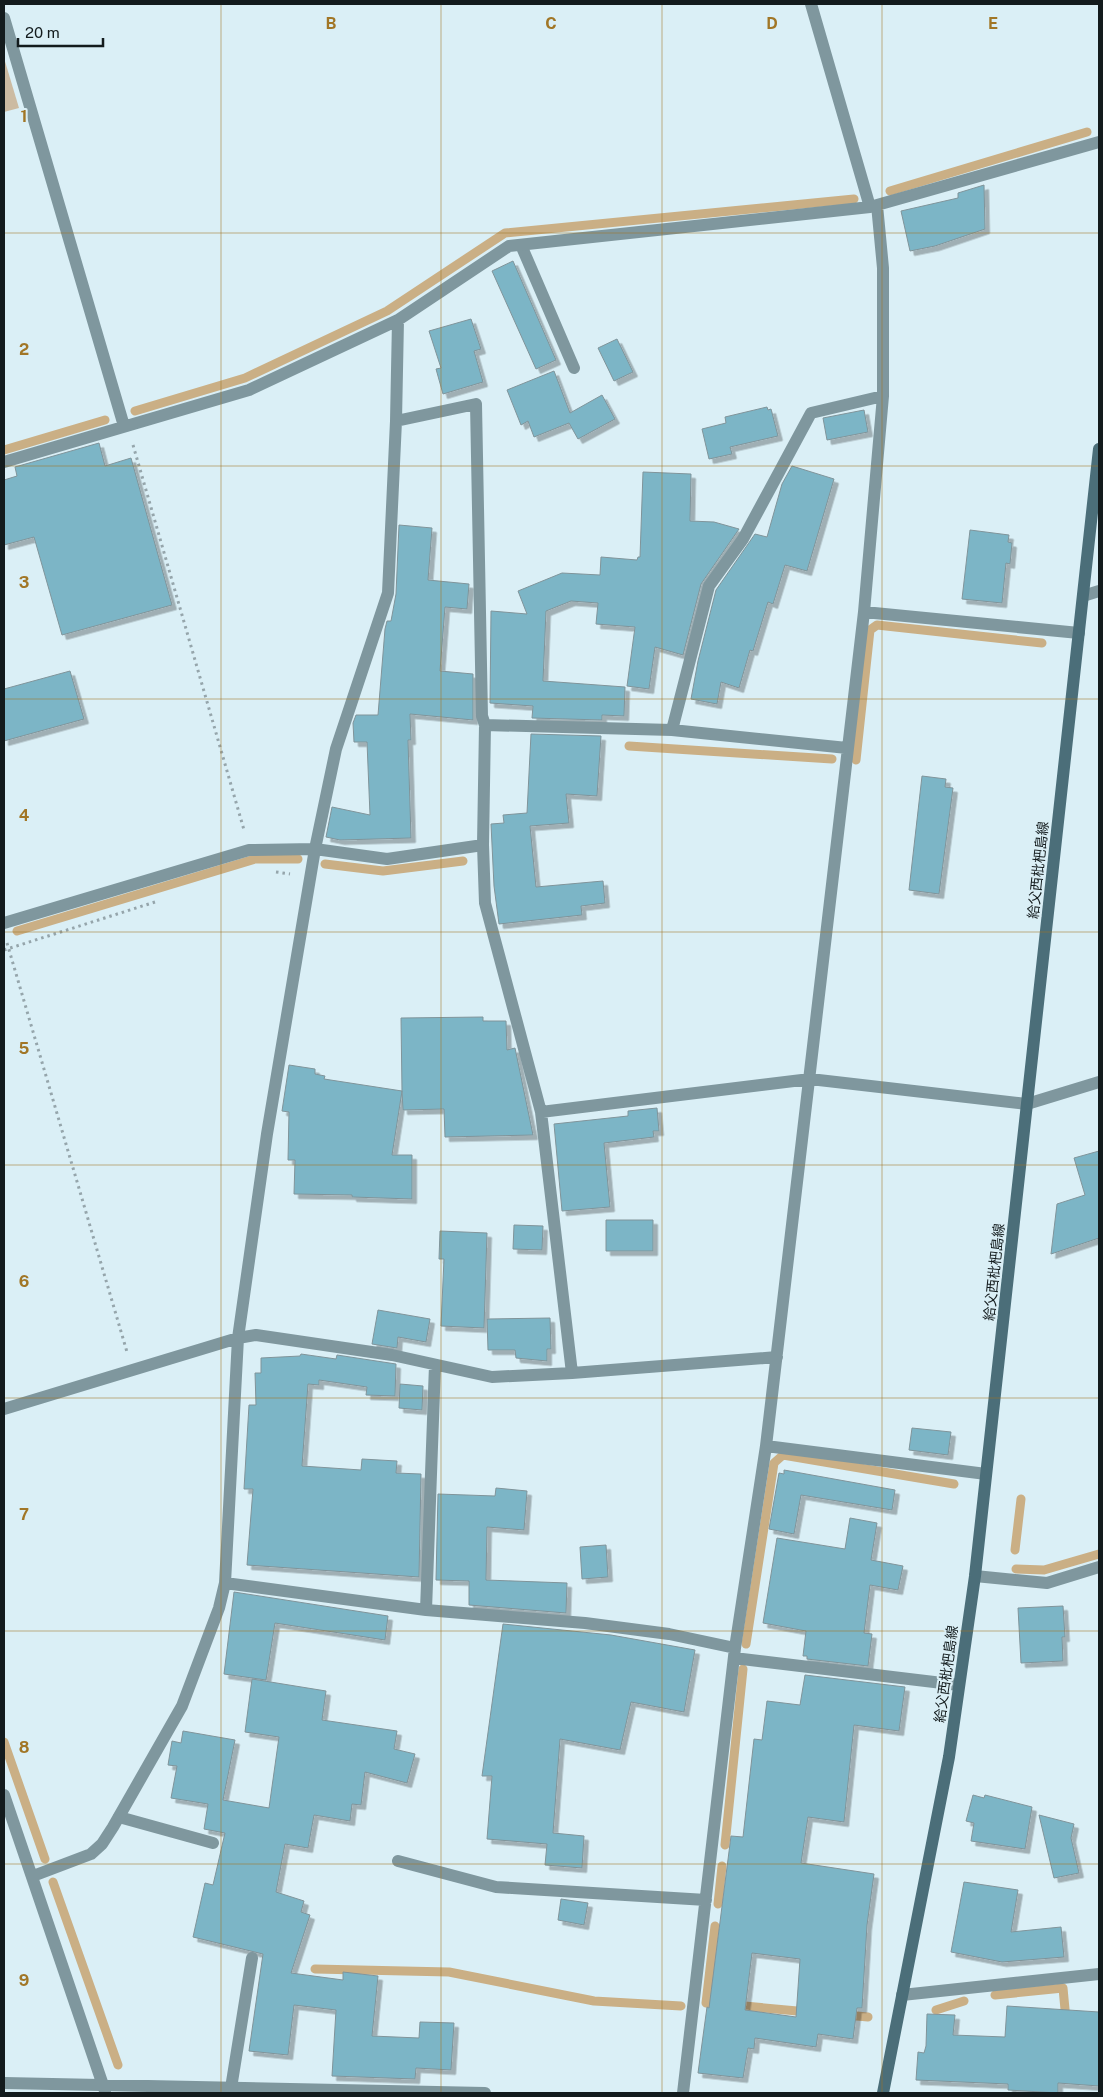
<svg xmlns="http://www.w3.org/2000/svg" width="1103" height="2097" font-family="'Public Sans','Noto Sans JP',sans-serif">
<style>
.green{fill:#ccbba2}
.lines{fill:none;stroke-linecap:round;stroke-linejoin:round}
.stream{stroke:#caaf85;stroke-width:9}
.building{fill:#7bb5c6;stroke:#80949a;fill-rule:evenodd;filter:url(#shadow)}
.path{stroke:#95a5ab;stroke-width:3;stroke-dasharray:2.5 4;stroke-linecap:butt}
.lane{stroke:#7f979e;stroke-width:12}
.street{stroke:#7f979e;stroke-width:12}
.secondary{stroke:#4b6e79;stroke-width:12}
.grid{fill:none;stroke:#a17626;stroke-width:1;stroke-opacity:0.55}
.labels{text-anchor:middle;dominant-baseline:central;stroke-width:4;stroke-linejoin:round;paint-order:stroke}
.street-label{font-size:14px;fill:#131b1d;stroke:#daeff6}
.grid-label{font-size:16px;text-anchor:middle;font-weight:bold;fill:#a17626;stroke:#daeff6;stroke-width:4;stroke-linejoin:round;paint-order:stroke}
</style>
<defs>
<filter id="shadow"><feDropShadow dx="4.5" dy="4.5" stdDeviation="0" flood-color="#0004"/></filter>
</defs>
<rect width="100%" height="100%" fill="#daeff6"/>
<!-- green -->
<path class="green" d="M4 58 19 108 4 112Z"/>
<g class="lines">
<!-- stream -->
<path class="stream" d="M890 191 1087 132
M135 411 245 378 387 311 505 233 854 199
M4 450 105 420
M629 746 832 759
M856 760 870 630 877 625 1042 643
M325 864 383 871 463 861
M17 931 255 859H298
M1015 1550 1021 1499
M1016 1569 1044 1570 1099 1554
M746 1644 774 1463 783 1455 954 1484
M4 1742 45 1859
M725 1845 743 1669
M53 1882 118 2065
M718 1904 722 1866
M715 1926 706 2003 721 2004
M315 1969 449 1972 594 2001 681 2006
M995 1995 1063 1988 1066 2020
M734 2005 808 2012
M936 2010 964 2001
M846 2015 868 2017"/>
</g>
<!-- building -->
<path class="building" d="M984 185 985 229 935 246 910 251 901 211 958 198V193Z
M513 261 556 360 536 369 492 271Z
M471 319 481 349 474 351 483 382 443 394 436 369 441 368 429 331Z
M617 339 633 372 614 381 598 348Z
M554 371 570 413 602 395 615 419 578 439 569 423 534 437 528 421 521 425 507 390Z
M767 407 768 410 771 409 778 436 730 447 732 454 709 459 702 429 726 423 725 417Z
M864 410 868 432 827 440 823 418Z
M99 443 105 466 131 458 172 605 62 635 34 537 4 545V480L17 476 15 467Z
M792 466 834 479 807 571 785 565 773 604 768 602 753 651 750 650 739 688 721 682 717 704 691 699 698 661 716 590 755 534 767 537 782 484Z
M643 472 691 474 690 521 714 522 739 529 701 584 683 655 655 647 649 689 627 686 635 627 596 624 598 603 571 601 546 611 543 681 625 687 624 716 602 715V720L532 718 533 706 490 703 491 611 527 614 518 591 562 573 600 575 601 557 637 560 638 557H640Z
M399 525 432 528 428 580 469 584 467 609 445 607 440 671 473 674V720L410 714 411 740H408L411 838 340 840 326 837 332 807 370 815 367 742H354L353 723 356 715H378L385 629 387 621H391L396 594Z
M970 530 1009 535 1008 542 1012 543 1010 564 1006 563 1002 603 962 599Z
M70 671 84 719 4 741V689Z
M531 734 601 736 597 796 566 794 569 823 530 826 536 887 603 881 605 903 581 906 582 915 499 924 494 886 491 824 504 823 503 815 527 813Z
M922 776 946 779 945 787 953 788 939 894 909 890Z
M483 1017V1021H506L507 1050 515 1048 533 1135 445 1137 444 1109 403 1110 402 1091 392 1155H412V1199L352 1197V1195L294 1194 295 1160H288L289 1112 282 1111 289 1065 315 1069V1074L325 1076 324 1079 402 1091 401 1018Z
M657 1108 659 1131H653L654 1137 604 1143 610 1207 562 1211 554 1124 628 1116V1111Z
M1099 1151V1238L1051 1254 1057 1204 1085 1195 1074 1158Z
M606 1220H653V1251H606Z
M514 1225 543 1226 542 1250 513 1249Z
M440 1231 487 1233 484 1328 441 1326 444 1259H439Z
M378 1310 430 1319 426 1342 398 1337 397 1348 372 1344Z
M550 1318 551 1349H547V1361L516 1358 515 1350H488L487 1319Z
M301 1354 336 1359 337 1355 396 1364 395 1396 366 1395 367 1387 319 1380V1385L308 1384 302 1466 361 1470 362 1459 397 1461 396 1473 421 1474 419 1577 247 1565 253 1489H244L249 1405H256L255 1373H261V1358L300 1356Z
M400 1384 423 1386 422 1410 399 1408Z
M912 1428 951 1432 948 1455 909 1450Z
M784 1470 895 1490 892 1510 801 1495 794 1534 769 1529 779 1473 784 1474Z
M496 1488 527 1491 524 1530 487 1527 486 1580 567 1583 566 1613 469 1605V1581L436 1580 438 1494 495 1496Z
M850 1518 877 1523 871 1560 903 1566 898 1590 870 1585 864 1633 872 1634 868 1666 807 1659V1656H803L806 1631 763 1623 777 1538 845 1549Z
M606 1545 608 1577 582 1579 580 1547Z
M234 1592 388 1616 385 1640 275 1623 266 1680 224 1674Z
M1063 1606 1065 1637H1062L1063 1661 1021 1663 1018 1608Z
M503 1624 611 1635 695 1650 684 1712 631 1702 620 1750 560 1739 553 1833 584 1836 582 1868 545 1865 547 1844 487 1839 492 1776H482Z
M805 1675 905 1687 899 1731 854 1725 844 1822 808 1817 801 1863 874 1874 867 1925 862 2008H857L853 2039 818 2034 816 2047 755 2038 754 2049 748 2048 743 2078 698 2073 707 2007 709 2008 731 1836 743 1837 754 1739 762 1740 767 1701 800 1705ZM752 1953 800 1959 796 2017 745 2010Z
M252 1679 326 1691 322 1720 397 1731 394 1749 415 1754 407 1783 365 1772 361 1805 352 1804 350 1821 314 1815 308 1848 285 1844 276 1892 304 1901 301 1912 310 1915 291 1973 343 1980V1972L378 1976 372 2036 419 2038 420 2022 454 2023 451 2070 416 2068 415 2079 332 2076 336 2010 294 2005 288 2055 249 2051 263 1954 193 1937 205 1883 213 1885 225 1833 204 1829 208 1804 171 1798 177 1766 168 1765 172 1741 181 1743 183 1731 235 1740 223 1800 269 1808 279 1737 245 1732Z
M973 1795 984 1798 985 1795 1032 1807 1025 1849 971 1841 974 1823 966 1821Z
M1039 1815 1074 1824 1071 1838 1079 1873 1054 1878Z
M964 1882 1018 1890 1011 1932 1061 1927 1064 1957 1002 1962 951 1952Z
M561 1899 588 1903 584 1925 558 1920Z
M1007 2006 1099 2012V2086L1058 2083V2093L1008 2090V2084L916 2080 918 2052 924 2053 926 2046 927 2014 955 2015 953 2035 1005 2037Z"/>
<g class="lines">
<!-- path -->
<path class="path" d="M133 445 244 830
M276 872 290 874
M7 943 127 1352
M4 950 155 902"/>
<!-- lane -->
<path class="lane" d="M521 245 574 368
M119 1817 213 1843
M231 2088 252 1958"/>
<!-- street -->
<path class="street" d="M811 4 870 207
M4 18 124 426
M396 421 476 404 482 716 485 725 483 845 485 903 541 1112 810 1079 1027 1104 1099 1082
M4 462 249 390 398 320 509 246 870 207 1099 142
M1083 596 1099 591
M864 612 1079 633
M485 725 672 730 847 748
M672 730 709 586 743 539 811 413 883 396
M4 923 249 850 315 849 387 859 483 845
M541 1112 572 1373
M4 1409 238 1338 256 1335 392 1355 492 1377 572 1373 777 1357
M766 1446 986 1474
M975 1576 1047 1583 1099 1567
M225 1583 426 1610 585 1623 669 1634 735 1648
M426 1610 435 1365
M734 1658 959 1685
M4 1795 105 2091
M398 1861 496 1887 706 1900
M33 1876 91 1854 102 1844 113 1827 182 1706 219 1608 225 1583 238 1338 267 1134 315 849 336 749 388 593 396 421 398 320
M902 1995 1099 1974
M4 2083 485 2093
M683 2093 735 1648 766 1446 864 612 883 396V268L877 205"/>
<!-- secondary -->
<path class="secondary" d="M883 2093 949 1757 975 1576 1099 449"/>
</g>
<!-- grid -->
<path class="grid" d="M221 4V2093M441 4V2093M662 4V2093M882 4V2093M4 233H1099M4 466H1099M4 699H1099M4 932H1099M4 1165H1099M4 1398H1099M4 1631H1099M4 1864H1099"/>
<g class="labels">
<!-- street labels -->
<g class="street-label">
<text transform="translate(1038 870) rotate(-84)">給父西枇杷島線</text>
<text transform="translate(994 1272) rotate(-84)">給父西枇杷島線</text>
<text transform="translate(946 1674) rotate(-82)">給父西枇杷島線</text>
</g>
</g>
<g class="grid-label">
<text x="331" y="29">B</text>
<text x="551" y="29">C</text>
<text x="772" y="29">D</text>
<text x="993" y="29">E</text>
<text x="24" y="122">1</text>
<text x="24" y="355">2</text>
<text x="24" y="588">3</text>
<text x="24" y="821">4</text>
<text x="24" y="1054">5</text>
<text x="24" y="1287">6</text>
<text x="24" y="1520">7</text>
<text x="24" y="1753">8</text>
<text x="24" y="1986">9</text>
</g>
<!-- border -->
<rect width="1103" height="2097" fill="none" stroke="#131b1d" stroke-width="10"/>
<!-- scale -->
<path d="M18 38v8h85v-8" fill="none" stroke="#131b1d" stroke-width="2.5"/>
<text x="25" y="38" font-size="15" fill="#131b1d" stroke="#daeff6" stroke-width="4" paint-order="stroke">20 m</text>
</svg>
